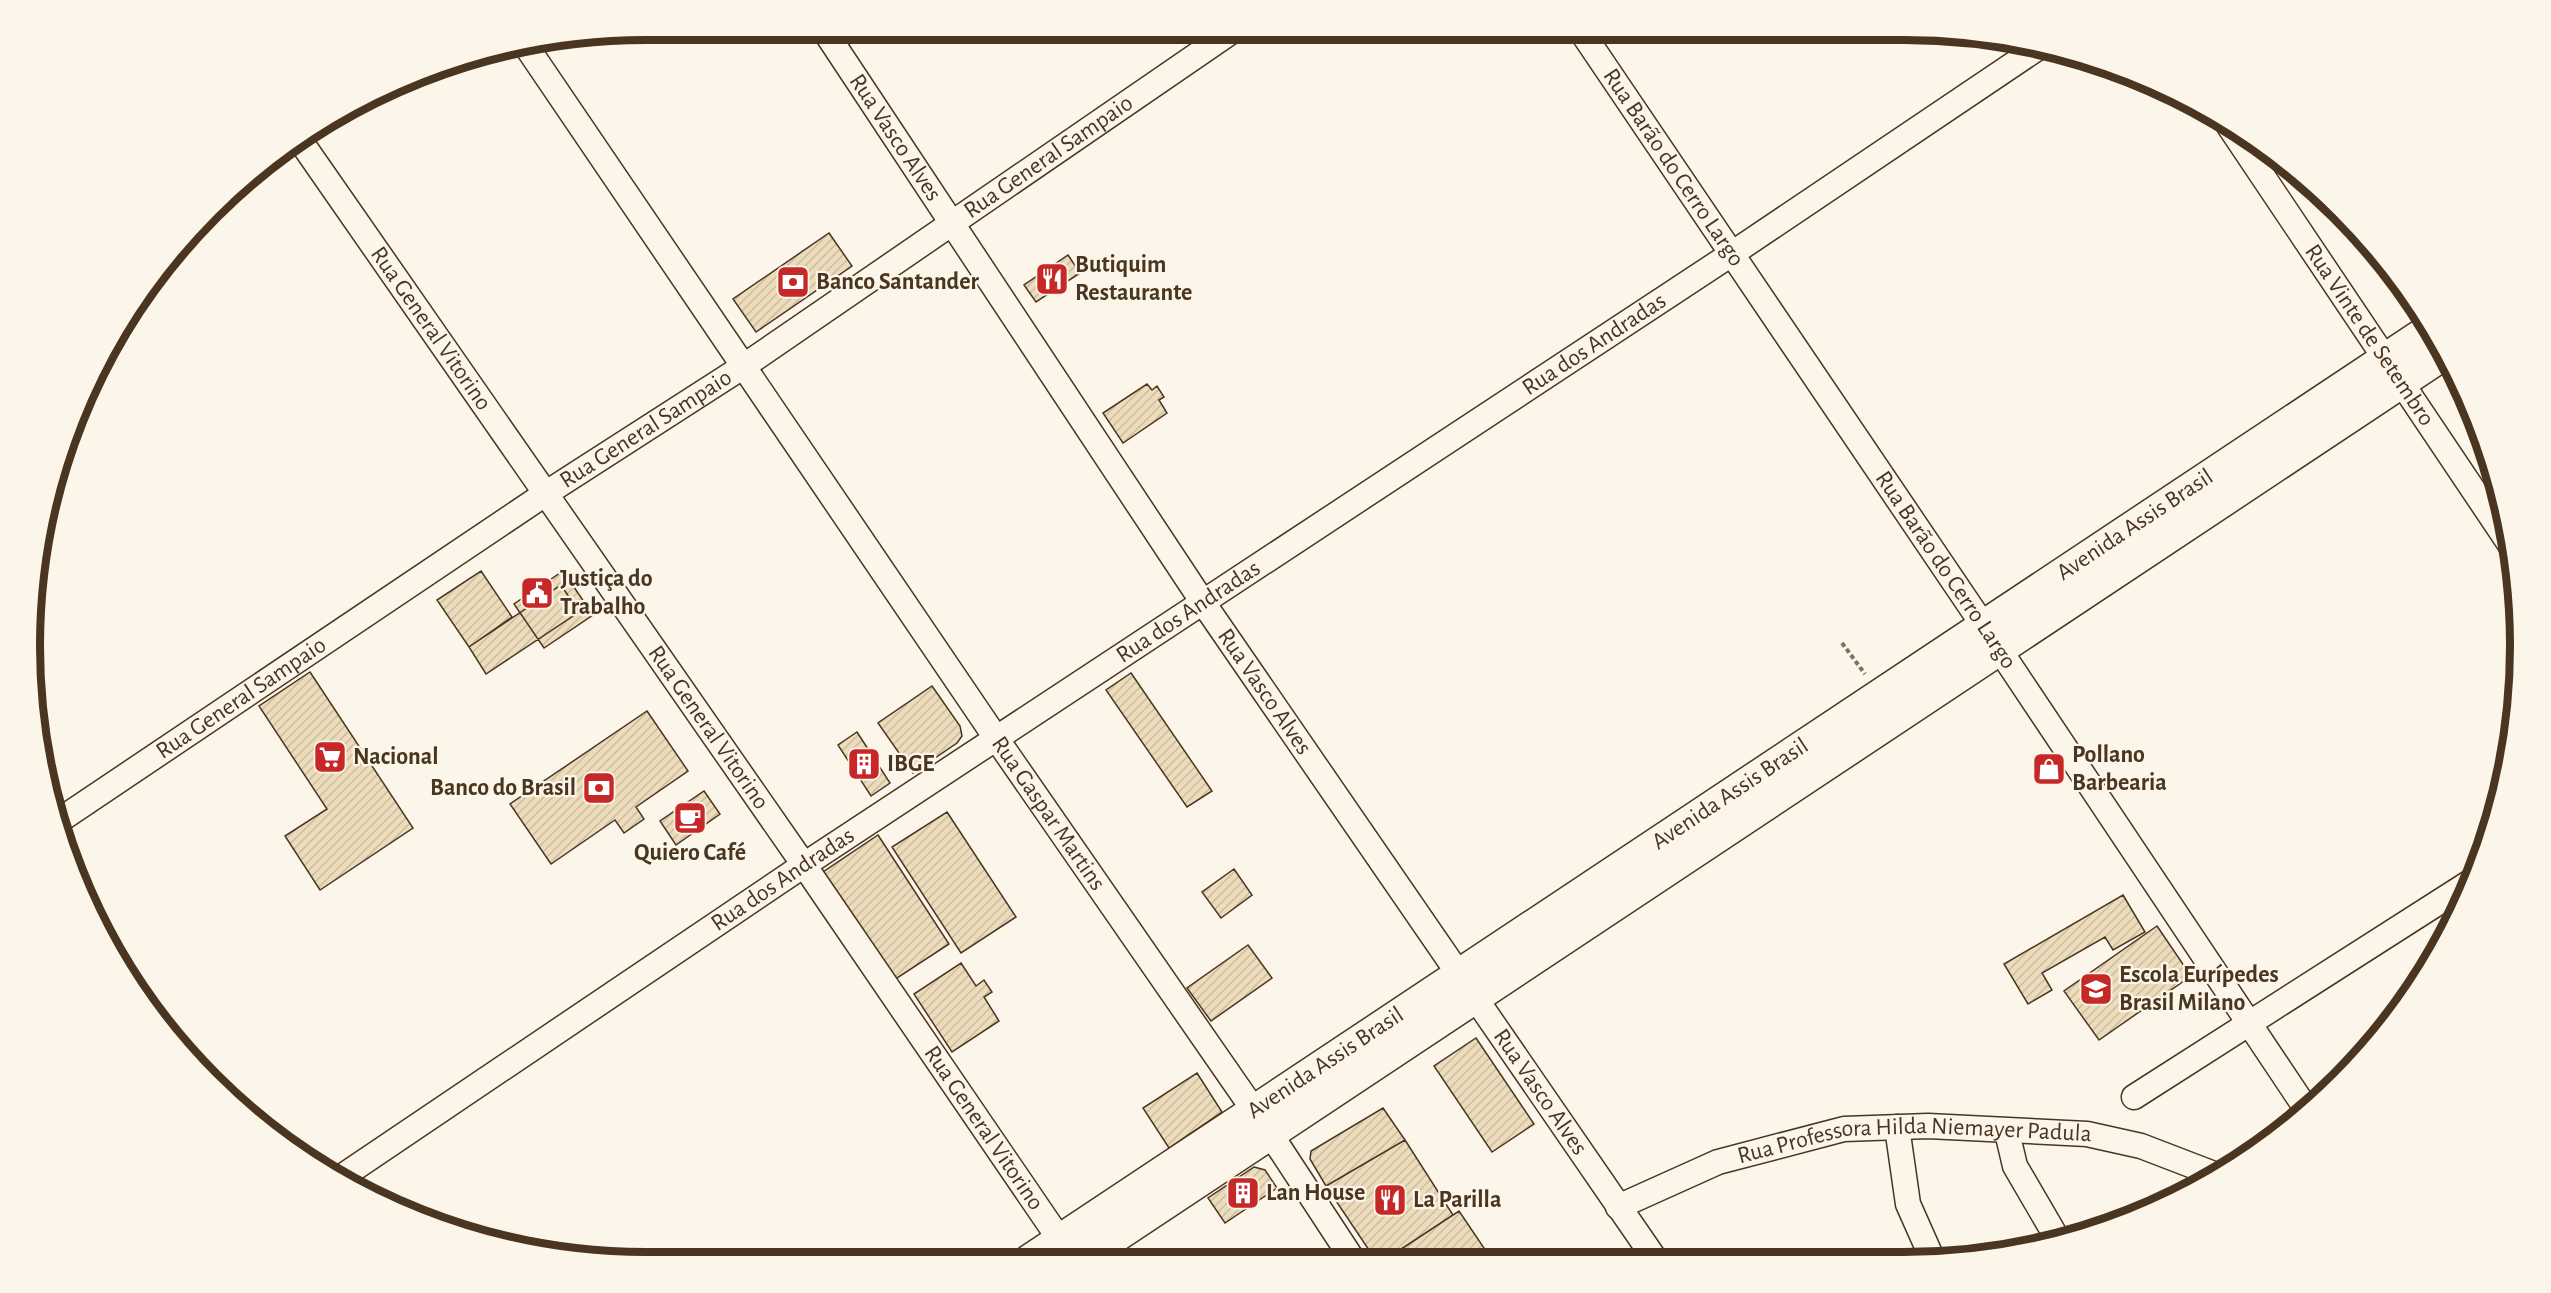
<svg xmlns="http://www.w3.org/2000/svg" width="2551" height="1293" font-family="'Alegreya Sans',sans-serif">
<style>
.building{fill:url(#building-hatch);stroke:#4a3520;stroke-width:1.5}
.lines{fill:none;stroke-linecap:round;stroke-linejoin:round}
.minor-casing{stroke:#4a3520;stroke-width:27}
.major-casing{stroke:#4a3520;stroke-width:33}
.path{stroke:#7f6f5c;stroke-width:4;stroke-dasharray:4.5 3;stroke-linecap:butt}
.minor{stroke:#fbf6e9;stroke-width:24}
.major{stroke:#fbf6e9;stroke-width:30}
.labels{text-anchor:middle;dominant-baseline:central;stroke-width:4.5;stroke-linejoin:round;paint-order:stroke}
.street-label{font-size:24px;fill:#4a3520;stroke:#fbf6e9}
.poi-label{font-size:24px;font-weight:bold;fill:#4a3520;stroke:#fbf6e9;text-anchor:start}
.rim{fill:none;stroke:#4a3520;stroke-width:8}
</style>
<defs>
<pattern id="building-hatch" width="6" height="6" patternUnits="userSpaceOnUse" patternTransform="scale(1.5)"><rect width="6" height="6" fill="#ecdcbc"/><path d="M-1 1l2-2M0 6l6-6M5 7l2-2" fill="none" stroke="#ccbda1"/></pattern>
</defs>
<rect width="100%" height="100%" fill="#fbf6e9"/>
<!-- building -->
<path class="building" d="M829 233 852 266 756 332 733 299Z
M1068 255 1080 273 1036 302 1024 285Z
M1147 384 1152 390 1157 386 1164 397 1159 400 1167 413 1123 443 1103 413Z
M481 571 512 617 469 647 437 600Z
M563 571 593 615 544 648 514 604Z
M561 585 579 612 486 674 469 647Z
M310 672 413 828 320 890 285 836 327 809 259 706Z
M1131 673 1212 791 1187 807 1106 690Z
M932 686 960 726 962 736 957 743 913 773 878 723Z
M647 711 688 771 636 807 644 819 624 833 615 820 551 864 510 804Z
M857 732 890 783 871 796 838 745Z
M704 791 720 814 676 845 660 821Z
M947 812 1016 917 961 953 892 847Z
M878 835 949 944 891 982 820 874Z
M1234 869 1252 895 1221 918 1202 892Z
M2123 895 2145 932 2113 950 2105 937 2042 973 2052 990 2028 1004 2004 964Z
M2157 926 2191 976 2099 1040 2064 991Z
M1248 945 1272 978 1211 1021 1187 988Z
M961 963 976 986 984 980 992 992 984 997 999 1021 952 1052 914 994Z
M1476 1038 1534 1124 1492 1152 1434 1066Z
M1197 1073 1222 1112 1169 1148 1143 1108Z
M1383 1108 1405 1140 1326 1186 1310 1159 1311 1151Z
M1405 1140 1453 1215 1386 1259H1375L1326 1186Z
M1254 1167 1265 1170 1277 1188 1225 1223 1208 1198Z
M1459 1211 1484 1248 1469 1259H1386Z"/>
<g class="lines">
<defs>
<g id="minor">
<path id="s1" d="M824 30 1202 601 1655 1259"/>
<path id="s2" d="M1581 31 1983 625 2307 1110"/>
<path id="s3" d="M524 43 996 738 1271 1135 1353 1260"/>
<path id="s4" d="M2229 126 2511 546"/>
<path id="s5" d="M299 139 804 865 1069 1253"/>
<path id="s6" d="M57 822 545 494 744 366 1232 31"/>
<path d="M2134 1097 2472 881"/>
<path d="M1897 1127 1908 1204 1932 1258"/>
<path d="M2007 1132 2015 1166 2057 1238"/>
<path id="s7" d="M340 1178 804 865 1733 253 2039 47"/>
<path id="s8" d="M1618 1207 1718 1162 1844 1129 1928 1126 2087 1134 2141 1146 2214 1174"/>
</g>
<g id="major">
<path id="s9" d="M1029 1260 2431 328"/>
<path d="M1081 1260 2445 354"/>
</g>
</defs>
<!-- minor casing -->
<use href="#minor" class="minor-casing"/>
<!-- major casing -->
<use href="#major" class="major-casing"/>
<!-- path -->
<path class="path" d="M1842 643 1865 674"/>
<!-- minor -->
<use href="#minor" class="minor"/>
<!-- major -->
<use href="#major" class="major"/>
</g>
<!-- icons -->
<defs>
<symbol id="restaurant-square" viewBox="-11 -11 22 22"><rect x="-9" y="-9" width="18" height="18" rx="4" fill="#c62828" stroke="#fbf6e9"/><path d="M-5-6h1v4h1v-4h1v4h1v-4h1v5L-1.5 .5V6h-2V.5L-5-1ZM5-6V6H3V1.5H1.5Q1.5-4 5-6Z" fill="#fff"/></symbol>
<symbol id="bank-square" viewBox="-11 -11 22 22"><rect x="-9" y="-9" width="18" height="18" rx="4" fill="#c62828" stroke="#fbf6e9"/><path d="M-6-4H6V4H-6ZM0-2.3a2.3 2.3 0 1 0 0 4.6a2.3 2.3 0 1 0 0-4.6Z" fill="#fff"/></symbol>
<symbol id="civic-square" viewBox="-11 -11 22 22"><rect x="-9" y="-9" width="18" height="18" rx="4" fill="#c62828" stroke="#fbf6e9"/><path d="M-.6-6.5H3V-4.5H.6V-3L4-1V1h2V6H-6V1h2V-1L-.6-3ZM-1.2 2.5V6h2.4V2.5Z" fill="#fff"/></symbol>
<symbol id="supermarket-square" viewBox="-11 -11 22 22"><rect x="-9" y="-9" width="18" height="18" rx="4" fill="#c62828" stroke="#fbf6e9"/><path d="M-6-5.5h2.5l.6 2H6L4.5 2H-2.5L-4.4-4H-6ZM-1.5 3.2a1.3 1.3 0 1 0 .1 0ZM3 3.2a1.3 1.3 0 1 0 .1 0Z" fill="#fff"/></symbol>
<symbol id="building-square" viewBox="-11 -11 22 22"><rect x="-9" y="-9" width="18" height="18" rx="4" fill="#c62828" stroke="#fbf6e9"/><path d="M-4-6H4V6H1V3H-1V6H-4ZM-2.5-4.3h1.7v1.8h-1.7ZM.8-4.3h1.7v1.8H.8ZM-2.5-1h1.7V.8h-1.7ZM.8-1h1.7V.8H.8Z" fill="#fff"/></symbol>
<symbol id="shop-square" viewBox="-11 -11 22 22"><rect x="-9" y="-9" width="18" height="18" rx="4" fill="#c62828" stroke="#fbf6e9"/><path d="M-5-2.5h2.3a2.7 3.5 0 0 1 5.4 0H5L5.5 6h-11ZM-1.5-2.5h3a1.5 2.3 0 0 0-3 0Z" fill="#fff"/></symbol>
<symbol id="cafe-square" viewBox="-11 -11 22 22"><rect x="-9" y="-9" width="18" height="18" rx="4" fill="#c62828" stroke="#fbf6e9"/><path d="M-5.5-4.5H6V0H3Q3 3.5 0 3.5H-2.5Q-5.5 3.5-5.5 0ZM3-3.2v2h1.7v-2ZM-6 4.5H4V6H-6Z" fill="#fff"/></symbol>
<symbol id="school-square" viewBox="-11 -11 22 22"><rect x="-9" y="-9" width="18" height="18" rx="4" fill="#c62828" stroke="#fbf6e9"/><path d="M0-5L7-2L0 1L-7-2ZM-4 1L0 2.5L4 1V4Q0 6-4 4Z" fill="#fff"/></symbol>
</defs>
<g fill-rule="evenodd">
<use href="#restaurant-square" x="1033" y="260" width="38" height="38"/>
<use href="#bank-square" x="774" y="263" width="38" height="38"/>
<use href="#civic-square" x="518" y="574" width="38" height="38"/>
<use href="#supermarket-square" x="311" y="738" width="38" height="38"/>
<use href="#building-square" x="845" y="745" width="38" height="38"/>
<use href="#shop-square" x="2030" y="750" width="38" height="38"/>
<use href="#bank-square" x="580" y="769" width="38" height="38"/>
<use href="#cafe-square" x="671" y="799" width="38" height="38"/>
<use href="#school-square" x="2077" y="970" width="38" height="38"/>
<use href="#building-square" x="1224" y="1174" width="38" height="38"/>
<use href="#restaurant-square" x="1371" y="1181" width="38" height="38"/>
</g>
<g class="labels">
<!-- street labels -->
<g class="street-label">
<text stroke="none"><textPath href="#s1" startOffset="129">Rua Vasco Alves</textPath></text>
<text stroke="none"><textPath href="#s6" startOffset="1194">Rua General Sampaio</textPath></text>
<text stroke="none"><textPath href="#s2" startOffset="165">Rua Barão do Cerro Largo</textPath></text>
<text stroke="none"><textPath href="#s5" startOffset="231">Rua General Vitorino</textPath></text>
<text stroke="none"><textPath href="#s4" startOffset="252">Rua Vinte de Setembro</textPath></text>
<text stroke="none"><textPath href="#s7" startOffset="1506">Rua dos Andradas</textPath></text>
<text stroke="none"><textPath href="#s6" startOffset="708">Rua General Sampaio</textPath></text>
<text stroke="none"><textPath href="#s9" startOffset="1328">Avenida Assis Brasil</textPath></text>
<text stroke="none"><textPath href="#s2" startOffset="651">Rua Barão do Cerro Largo</textPath></text>
<text stroke="none"><textPath href="#s7" startOffset="1020">Rua dos Andradas</textPath></text>
<text stroke="none"><textPath href="#s1" startOffset="795">Rua Vasco Alves</textPath></text>
<text stroke="none"><textPath href="#s6" startOffset="222">Rua General Sampaio</textPath></text>
<text stroke="none"><textPath href="#s5" startOffset="717">Rua General Vitorino</textPath></text>
<text stroke="none"><textPath href="#s9" startOffset="842">Avenida Assis Brasil</textPath></text>
<text stroke="none"><textPath href="#s3" startOffset="932">Rua Gaspar Martins</textPath></text>
<text stroke="none"><textPath href="#s7" startOffset="534">Rua dos Andradas</textPath></text>
<text stroke="none"><textPath href="#s9" startOffset="356">Avenida Assis Brasil</textPath></text>
<text stroke="none"><textPath href="#s1" startOffset="1281">Rua Vasco Alves</textPath></text>
<text stroke="none"><textPath href="#s5" startOffset="1203">Rua General Vitorino</textPath></text>
<text stroke="none"><textPath href="#s8" startOffset="309">Rua Professora Hilda Niemayer Padula</textPath></text>
</g>
<!-- poi labels -->
<g class="poi-label">
<text x="1075" y="265">Butiquim<tspan x="1075" dy="28">Restaurante</tspan></text>
<text x="816" y="282">Banco Santander</text>
<text x="560" y="579">Justiça do<tspan x="560" dy="28">Trabalho</tspan></text>
<text x="2072" y="755">Pollano<tspan x="2072" dy="28">Barbearia</tspan></text>
<text x="353" y="757">Nacional</text>
<text x="887" y="764">IBGE</text>
<text x="576" y="788" text-anchor="end">Banco do Brasil</text>
<text x="690" y="853" text-anchor="middle">Quiero Café</text>
<text x="2119" y="975">Escola Eurípedes<tspan x="2119" dy="28">Brasil Milano</tspan></text>
<text x="1266" y="1193">Lan House</text>
<text x="1413" y="1200">La Parilla</text>
</g>
</g>
<!-- crop -->
<path d="M0 0H2551V1293H0ZM646 40H1904A606 606 0 0 1 2510 646V646A606 606 0 0 1 1904 1252H646A606 606 0 0 1 40 646V646A606 606 0 0 1 646 40Z" fill="#fbf6e9" fill-rule="evenodd"/>
<path class="rim" d="M646 40H1904A606 606 0 0 1 2510 646V646A606 606 0 0 1 1904 1252H646A606 606 0 0 1 40 646V646A606 606 0 0 1 646 40Z"/>
</svg>
